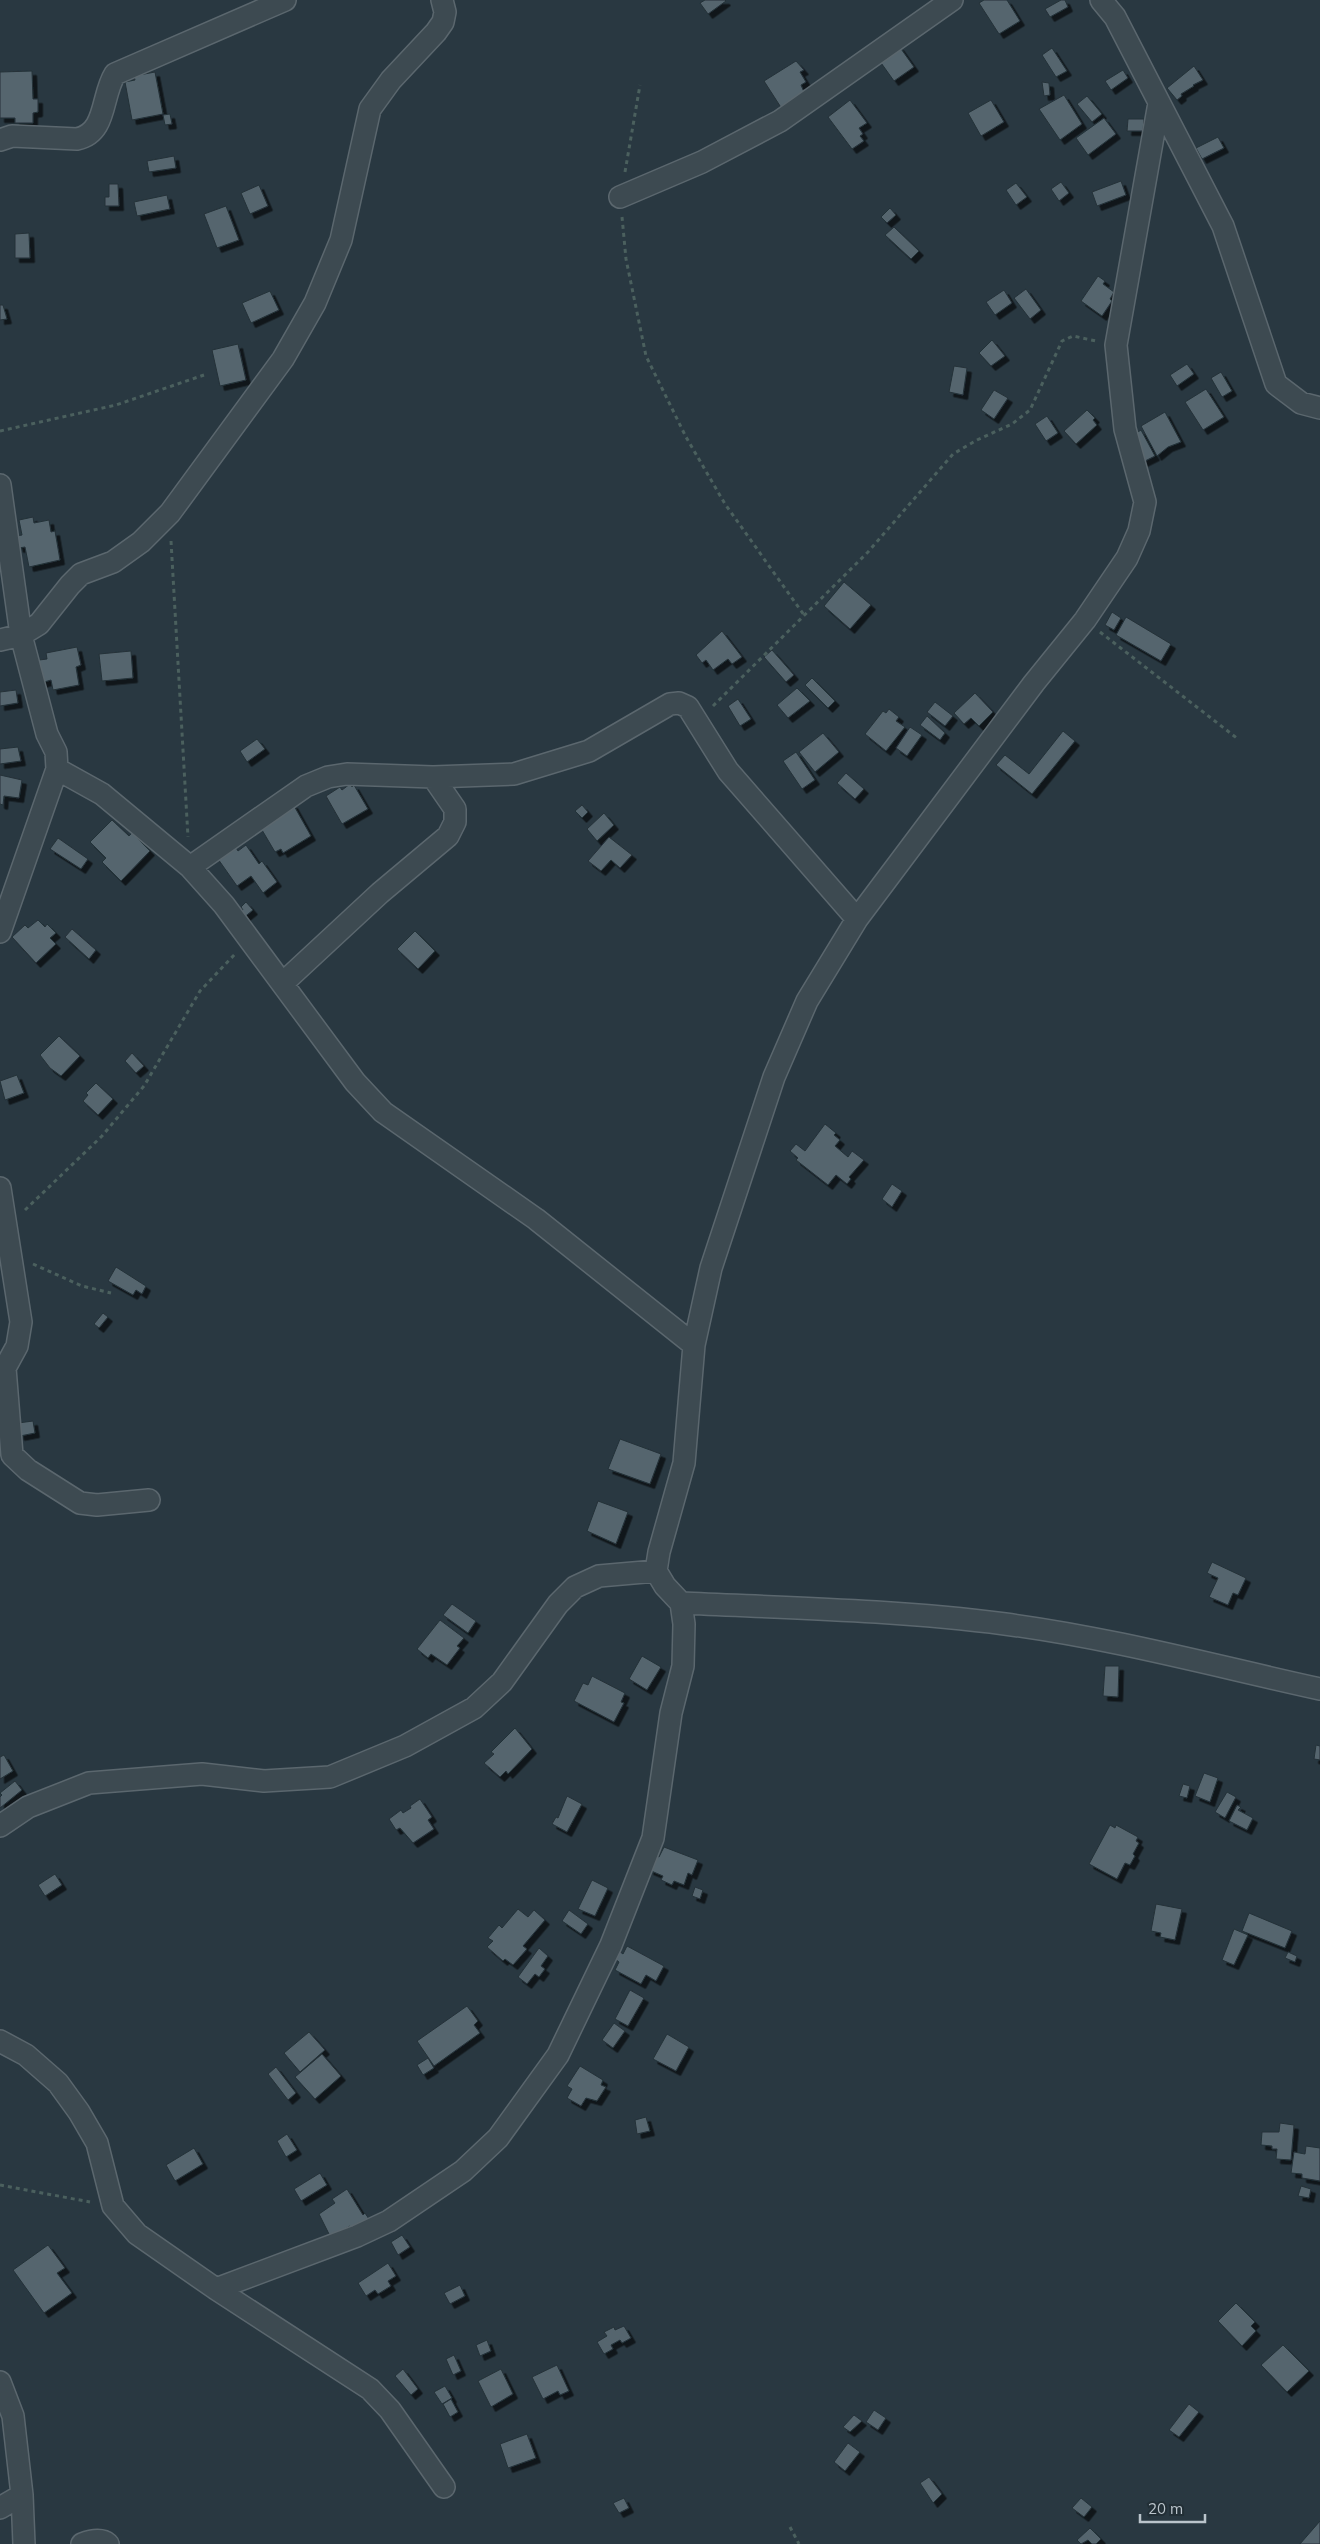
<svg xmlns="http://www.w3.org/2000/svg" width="1320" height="2544" font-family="Mulish,sans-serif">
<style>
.building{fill:#54656e;stroke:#243138;filter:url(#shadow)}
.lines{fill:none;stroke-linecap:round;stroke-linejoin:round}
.minor-casing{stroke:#5b676e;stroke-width:24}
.path{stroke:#4b605e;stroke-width:3;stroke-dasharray:4 4;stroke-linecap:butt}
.minor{stroke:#3d4a51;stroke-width:21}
</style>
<defs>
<filter id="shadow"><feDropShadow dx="4.5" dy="4.5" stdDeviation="0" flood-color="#0009"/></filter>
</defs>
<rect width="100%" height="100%" fill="#293841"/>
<!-- building -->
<path class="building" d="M705 0H725L726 1 708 14 700 3Z
M984 0H1007L1020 21 999 34 979 3Z
M1061 0H1065L1068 7 1050 17 1045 9Z
M899 46 914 67 894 81 879 60Z
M1052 48 1067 71 1056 77 1042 55Z
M796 61 804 70 800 72 806 82 801 85 804 92 782 109 764 81Z
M1194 66 1203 80 1193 85 1194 86 1181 94 1182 96 1177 100 1167 88Z
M1123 70 1128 78 1111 90 1105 81Z
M32 71 33 99H38V112L33 113V123H15V118H0V72Z
M155 72 163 114 132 120 125 82 135 80 134 76Z
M1042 82 1049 83 1050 95 1044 96Z
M1064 95 1082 124 1060 140 1039 109Z
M1087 96 1102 114 1092 122 1077 104Z
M850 100 867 123 859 128 863 134 860 136 864 141 852 149 828 117Z
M991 100 1004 122 981 136 968 113Z
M170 114 172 124 165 125 163 115Z
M1104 118 1116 134 1088 155 1076 138Z
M1128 119H1144L1143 131H1127Z
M1218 137 1224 148 1202 159 1196 148Z
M174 156 176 168 149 172 147 161Z
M1121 181 1126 195 1097 206 1092 192Z
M1061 182 1069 193 1059 201 1051 189Z
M1016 183 1027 197 1016 205 1006 190Z
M109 184H118L119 206H105V197H109Z
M259 185 268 206 250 214 241 193Z
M167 195 170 209 137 216 134 202Z
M226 206 239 240 217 248 204 214Z
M890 208 896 215 887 223 881 217Z
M894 227 919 251 911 259 885 235Z
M29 233 30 258H15V234Z
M1098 276 1105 281 1103 284 1114 292 1110 299 1112 301 1102 316 1081 301Z
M1026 289 1041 310 1030 319 1014 298Z
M1004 290 1012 303 995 315 986 302Z
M270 291 279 310 251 323 242 303Z
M0 305H3L7 319 0 320Z
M992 340 1005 356 991 366 979 353Z
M238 344 246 380 220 386 212 350Z
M1187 364 1194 374 1177 386 1170 375Z
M954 366 967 368 963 395 949 392Z
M1221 372 1232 391 1222 397 1211 378Z
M1206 389 1224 417 1203 430 1185 402Z
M994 390 1008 398 994 419 981 410Z
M1087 410 1095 418 1093 420 1097 425 1076 444 1064 431Z
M1165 412 1181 442 1168 447 1157 456 1141 426Z
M1047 416 1058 433 1046 441 1035 424Z
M1141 430 1155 456 1143 462 1130 437Z
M33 517 34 523 49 520 51 532 55 531 60 560 29 567 25 547 19 548 16 536 22 535 19 520Z
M844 582 871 605 850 629 824 606Z
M1112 612 1121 618 1114 630 1105 625Z
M1126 617 1171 644 1161 661 1116 635Z
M722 631 742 657 732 664 728 659 713 670 706 660 702 663 696 655Z
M77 647 81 665 76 667 79 685 53 690 51 680 41 683 39 660 47 659 46 653Z
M772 650 794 675 786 682 764 657Z
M131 651 133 678 102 681 99 654Z
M812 678 835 701 828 708 805 685Z
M797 688 810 701 788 718 777 705Z
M16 690 18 703 0 706V692Z
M975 693 993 712 979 726 971 718 964 724 954 713Z
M738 699 751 719 740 726 728 706Z
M935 702 953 716 945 726 927 712Z
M889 709 899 717 896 721 905 727 886 751 865 734 883 711 886 713Z
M927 716 945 733 940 740 920 725Z
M910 727 922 735 907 756 896 748Z
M1063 731 1075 741 1032 794 996 765 1005 755 1029 774Z
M823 733 839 752 815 772 799 752Z
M257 739 265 749 247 762 240 751Z
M18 747 21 761 0 764V749Z
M796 752 815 780 802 789 783 761Z
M846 773 864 789 855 799 837 783Z
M0 775 22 780 19 798 4 796 3 805 0 804Z
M350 784 352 787 354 785 368 809 342 824 326 796 340 787 342 790Z
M293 804 311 836 283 853 281 849 275 852 262 830 268 826 265 821Z
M582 805 588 812 582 818 575 811Z
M604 813 614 825 597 841 587 829Z
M112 820 129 836 132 833 150 851 121 881 102 862 106 858 90 842Z
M609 837 632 855 620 868 611 860 601 871 588 861Z
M58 838 88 859 81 869 50 849Z
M246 845 259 864 262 861 277 882 263 893 251 876 237 886 218 859 235 846 238 851Z
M246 902 253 910 242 919 237 915 243 910 241 907Z
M38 920 45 927 47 924 56 933 50 938 56 944 36 963 12 937 25 925 28 928Z
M72 929 96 950 89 959 65 937Z
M415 931 435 951 418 969 397 949Z
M59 1036 80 1056 61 1076 50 1068 40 1055Z
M132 1053 144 1066 136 1073 125 1061Z
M17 1075 24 1093 5 1100 0 1081Z
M96 1083 113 1099 98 1115 83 1101 88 1095 86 1093Z
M825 1124 836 1133 834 1135 840 1140 835 1146 848 1157 852 1151 864 1160 849 1177 851 1179 847 1184 836 1175 828 1185 796 1160 798 1158 790 1151 796 1144 805 1151Z
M892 1184 902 1191 892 1207 882 1199Z
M116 1267 146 1286 142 1294 136 1290 133 1295 108 1281Z
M103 1313 108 1317 99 1328 94 1324Z
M33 1421 35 1433 20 1436 18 1423Z
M620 1439 661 1454 650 1484 608 1469Z
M598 1501 628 1512 616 1544 587 1531Z
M1212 1562 1246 1578 1238 1595 1233 1593 1228 1605 1209 1597 1218 1578 1207 1573Z
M452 1604 476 1621 468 1633 443 1615Z
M440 1620 464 1638 457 1646 460 1648 447 1665 431 1654 428 1658 417 1649Z
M642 1656 661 1667 647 1690 629 1679Z
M1105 1666H1119L1118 1697 1103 1696Z
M592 1676 625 1693 621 1702 624 1703 614 1722 574 1701 583 1683 588 1685Z
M515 1728 532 1749 508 1774 506 1771 500 1777 484 1763 494 1754 491 1752Z
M1316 1745 1320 1746V1760L1314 1759Z
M4 1755 13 1771 0 1779V1757Z
M1204 1773 1218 1778 1210 1802 1195 1796Z
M15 1781 22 1790 0 1808V1797L2 1795 0 1793Z
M1183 1784 1190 1786 1187 1798 1179 1796Z
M1227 1792 1236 1797 1225 1818 1215 1812Z
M567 1796 582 1804 567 1832 552 1824 556 1817 558 1818Z
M420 1799 432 1817 428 1820 434 1829 413 1843 400 1828 396 1830 389 1819 401 1810 403 1813 411 1808 410 1806Z
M1237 1805 1241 1807 1238 1810 1253 1818 1247 1830 1229 1821Z
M1110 1825 1115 1828 1116 1825 1138 1837 1136 1841 1139 1843 1133 1854 1135 1856 1130 1865 1125 1863 1117 1879 1089 1864Z
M664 1847 698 1860 692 1875 688 1873 684 1885 674 1881 672 1885 661 1880 663 1876 649 1870 655 1855 659 1857Z
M55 1874 62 1885 45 1896 38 1885Z
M592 1880 608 1888 595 1916 578 1909Z
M695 1887 703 1890 700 1899 692 1896Z
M1156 1904 1182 1909 1175 1940 1160 1937 1161 1933 1151 1931Z
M518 1909 528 1917 534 1910 545 1920 523 1946 527 1949 513 1965 505 1959 503 1961 487 1947 493 1941 488 1938 499 1925 502 1928Z
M569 1910 588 1924 581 1934 562 1921Z
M1249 1913 1292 1931 1285 1948 1242 1931Z
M1234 1929 1248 1935 1234 1965 1222 1960Z
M627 1946 664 1966 656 1981 646 1975 641 1984 615 1970 619 1962 615 1959 619 1951 623 1954Z
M539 1948 548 1956 541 1966 545 1969 539 1977 535 1974 527 1984 518 1977Z
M1288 1952 1297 1956 1295 1962 1285 1958Z
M630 1990 644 1998 628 2026 615 2019Z
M467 2006 478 2021 474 2025 480 2033 434 2066 417 2041Z
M614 2023 625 2031 613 2048 602 2040Z
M309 2032 325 2050 300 2072 284 2053Z
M667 2034 689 2047 676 2071 653 2059Z
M322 2054 341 2076 315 2099 295 2077Z
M428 2058 434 2068 423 2075 417 2065Z
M580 2066 603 2080 601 2085 606 2087 597 2101 586 2098 581 2106 567 2098 572 2089 567 2086Z
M276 2067 296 2093 288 2100 268 2074Z
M646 2117 650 2131 637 2134 635 2120Z
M1280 2123 1294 2125 1291 2160 1276 2159 1277 2149H1272V2146L1261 2145 1262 2132H1279Z
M287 2134 297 2150 286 2157 277 2141Z
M1306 2146 1320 2148V2181L1302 2178V2174L1291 2173 1294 2152 1305 2154Z
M194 2148 203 2164 175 2181 166 2165Z
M320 2173 327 2185 301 2201 294 2189Z
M1301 2186 1311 2189 1309 2198 1298 2196Z
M347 2189 363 2215 365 2213 369 2219 352 2230 350 2226 331 2238 319 2214 335 2203 332 2199Z
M402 2235 410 2247 398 2255 391 2242Z
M48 2245 65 2268 57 2273 72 2293 44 2313 13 2270Z
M388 2263 396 2276 388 2281 391 2286 378 2294 375 2290 366 2296 358 2283Z
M460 2285 465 2296 450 2304 444 2293Z
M1236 2303 1255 2322 1251 2326 1256 2331 1242 2346 1218 2321Z
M624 2326 631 2338 622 2343 620 2340 611 2345 613 2349 604 2354 597 2342 607 2336 604 2332 614 2327 615 2330Z
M487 2340 491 2351 480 2356 476 2345Z
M1283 2345 1309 2371 1287 2392 1261 2365Z
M454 2355 461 2371 453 2375 446 2359Z
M557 2365 569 2391 560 2395 558 2391 543 2399 532 2377Z
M403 2369 418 2389 411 2395 395 2376Z
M501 2369 513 2394 491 2407 478 2381Z
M445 2386 452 2398 442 2404 434 2392Z
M451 2399 458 2412 450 2417 443 2404Z
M1189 2404 1199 2412 1179 2437 1169 2430Z
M874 2410 886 2418 878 2430 866 2422Z
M854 2415 862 2421 850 2432 843 2427Z
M527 2434 536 2458 508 2468 500 2444Z
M848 2443 860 2452 845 2471 834 2462Z
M929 2477 942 2494 933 2503 920 2483Z
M624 2498 629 2508 619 2513 613 2503Z
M1081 2498 1092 2507 1084 2517 1072 2508Z
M1320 2521V2544H1300Z
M1090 2528 1101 2539 1096 2544H1092L1088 2540 1081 2544 1077 2540Z"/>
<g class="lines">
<defs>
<path id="minor" d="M1101 0 1115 17 1223 226 1276 384 1301 403 1320 408
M0 140 12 136 77 139C107 133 101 96 115 74L285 0
M620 197 702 162 780 121 952 0
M0 485 21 635 47 734 56 752 57 769 0 932
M0 640 21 635 39 624 70 585 81 574 113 562 141 542 170 513 283 359 315 303 341 240 370 109 391 80 436 32 443 22 445 12 442 0
M57 769 102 794 190 867 224 905 355 1082 383 1112 536 1219 694 1345
M190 867 306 786 328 777 347 774 433 777 514 774 589 751 670 704 679 703 688 707 728 771 857 919
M283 983 380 893 448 836 455 822V809L433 777
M0 1188 21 1322 17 1346 5 1368 12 1455 28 1470 80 1503 97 1505 149 1500
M681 1603C789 1608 898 1610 1005 1624 1112 1638 1215 1666 1320 1689
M0 1826 28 1807 89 1783 202 1774 264 1781 330 1777 405 1746 474 1708 502 1682 558 1604 575 1587 599 1576 656 1571
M0 2041 26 2055 58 2083 79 2112 97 2143 113 2206 137 2234 216 2289 370 2389 390 2410 444 2487
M216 2289 357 2236 389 2221 463 2171 498 2138 558 2055 611 1945 653 1838 671 1713 683 1666 684 1624 681 1603 665 1586 656 1571 659 1552 684 1463 694 1345 711 1268 774 1077 807 1001 857 919 1034 683 1085 620 1127 558 1139 531 1145 502 1125 429 1116 345 1159 103
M0 2382 13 2416 22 2495 24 2544
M0 2508 22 2495
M82 2544C90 2541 101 2538 108 2544"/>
</defs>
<!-- minor casing -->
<use href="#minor" class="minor-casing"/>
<!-- path -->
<path class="path" d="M625 172 640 85
M622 217 626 259 646 356 686 437 725 504 804 615
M0 431 116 405 204 375
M171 541 188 837
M1100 632 1238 739
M713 706 868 552 953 454 977 440 1012 424 1030 410 1062 341 1073 336 1096 341
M25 1210 102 1136 144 1086 200 991 235 954
M33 1264 82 1286 111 1293
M0 2185 90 2202
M790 2527 799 2544"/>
<!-- minor -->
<use href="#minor" class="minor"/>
</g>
<!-- scale -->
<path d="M1140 2514v8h65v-8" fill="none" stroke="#bac4cb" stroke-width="2.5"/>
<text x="1148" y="2514" font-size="15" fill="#bac4cb" stroke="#222f36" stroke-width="4" paint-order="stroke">20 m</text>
</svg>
